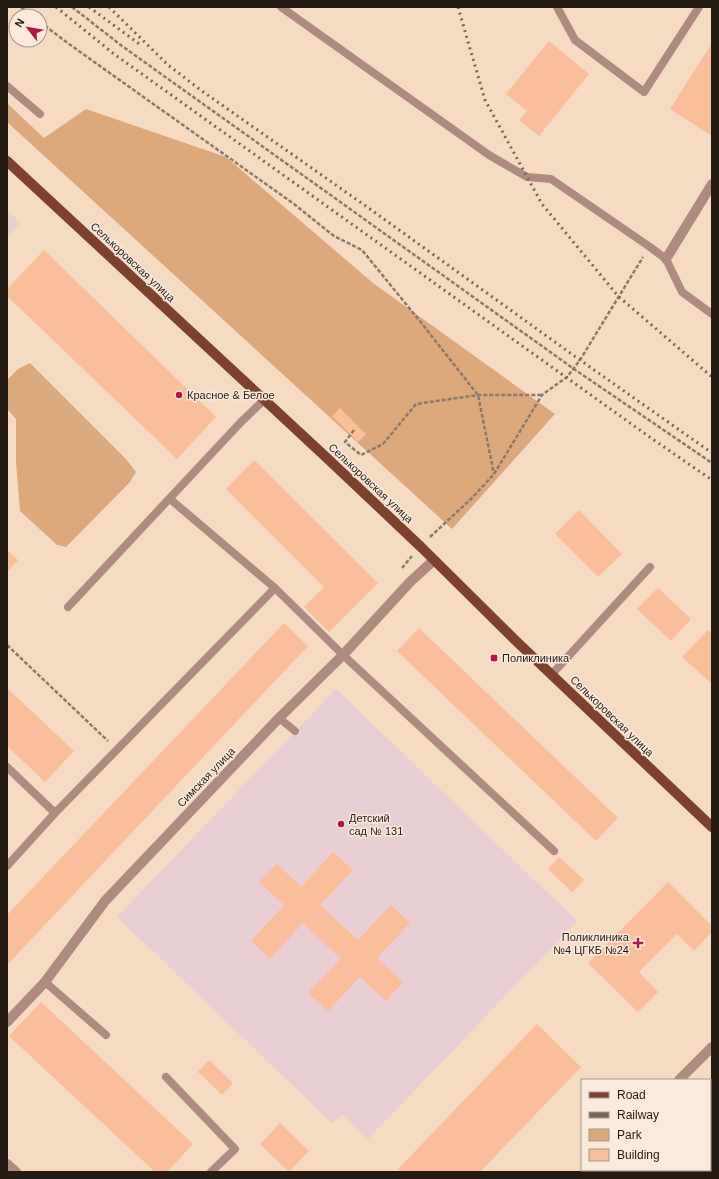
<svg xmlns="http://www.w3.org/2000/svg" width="719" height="1179" font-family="Helvetica,sans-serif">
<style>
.commercial{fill:#ead0ca}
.education{fill:#e9cfd4}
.green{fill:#dca97d}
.building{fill:#f9be9a}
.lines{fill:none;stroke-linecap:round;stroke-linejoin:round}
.path{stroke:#8b7969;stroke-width:2.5;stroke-dasharray:4 2;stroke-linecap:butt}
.lane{stroke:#ae8a7f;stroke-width:8}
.street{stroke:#ae8a7f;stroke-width:10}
.primary{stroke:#7d412e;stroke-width:10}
.rail{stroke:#786759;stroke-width:3;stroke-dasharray:2 4;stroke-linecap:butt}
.poi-dot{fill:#ae1a43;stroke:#fbeadc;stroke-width:1.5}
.labels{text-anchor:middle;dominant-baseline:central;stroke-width:3;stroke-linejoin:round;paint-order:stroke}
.street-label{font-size:11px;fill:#251b13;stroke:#fbeadc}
.poi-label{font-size:11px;fill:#251b13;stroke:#fbeadc;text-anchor:start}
</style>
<rect width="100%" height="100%" fill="#f6dbc3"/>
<!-- commercial -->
<path class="commercial" d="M7 210 21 223 7 236Z"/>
<!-- education -->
<path class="education" d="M336 689 577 921 368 1139 342 1114 333 1124 117 917Z"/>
<!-- green -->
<path class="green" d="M7 103 44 138 86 109 226 157 373 283 555 414 452 529 7 122Z
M30 363 126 459 136 472 130 482 66 547 57 545 20 511 16 462V419L7 409V380L18 369Z"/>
<!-- building -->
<path class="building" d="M549 41 589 74 539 136 519 120 527 111 506 94Z
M712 43V136L670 109Z
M44 250 216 417 177 459 7 296V289Z
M340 408 366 434 358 442 332 416Z
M254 460 378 583 329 632 304 607 324 587 226 489Z
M579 510 622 554 598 577 555 534Z
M7 550 18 560 7 572Z
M658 588 691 619 671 641 637 609Z
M284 623 308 646 7 965V915Z
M419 628 618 818 596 841 397 651Z
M708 630 712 634V684L682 657Z
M7 688 74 751 45 782 7 746Z
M333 852 353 870 320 905 358 940 391 905 410 923 377 958 403 982 386 1001 360 977 328 1011 308 993 341 959 303 923 270 959 251 941 284 905 259 882 277 864 301 887Z
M559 857 584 880 572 892 548 869Z
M668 882 712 926V932L694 951 677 934 639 972 658 992 638 1012 588 963Z
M41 1002 193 1144 167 1172H155L9 1036Z
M537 1024 581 1067 480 1172H401L398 1169Z
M209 1060 233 1083 222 1095 198 1072Z
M712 1082V1121L710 1120V1084Z
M280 1123 309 1151 289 1172 260 1144Z"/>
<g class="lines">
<!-- path -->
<path class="path" d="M21 7 32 16
M72 7 122 46 574 369 712 463
M40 22 69 44 294 204 334 236 362 250 419 320 478 395 494 474
M354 430 345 442 361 455 383 444 416 404 478 395H541
M430 537 472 498 494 474 542 395 567 377 580 360 643 257
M402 568 412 556
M7 645 108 741"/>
<!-- lane -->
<path class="lane" d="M281 7 489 155 527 177 551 179 650 247 666 259 682 292 712 314
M557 7 575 40 644 92 699 7
M7 86 40 114
M170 499 275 588
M68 607 241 422 264 400
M552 674 650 567
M279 718 295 731
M7 767 55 813
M7 866 55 813 275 588 343 655 554 851
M45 982 106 1035
M166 1077 235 1149 211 1172"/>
<!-- street -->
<path class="street" d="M666 259 712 184
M7 1022 45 982 105 901 279 718 343 655 410 582 434 560
M679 1080 712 1047
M7 1164 16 1172
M688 1170 691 1172
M590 1172 592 1170"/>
<!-- primary -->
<path class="primary" d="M7 161 328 459 421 547 515 640 712 827"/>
<!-- rail -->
<path class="rail" d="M56 7 114 54 651 438 712 480
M89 7 142 46
M109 7 168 65 202 91 370 209 580 360 712 453
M458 7 485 100 542 204 618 296 712 377"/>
</g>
<!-- markers -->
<g class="poi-dot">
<circle cx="179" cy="395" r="4"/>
<rect x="490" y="654" width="8" height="8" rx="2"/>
<circle cx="341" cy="824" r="4"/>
<path d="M636 937h4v4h4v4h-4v4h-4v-4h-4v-4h4z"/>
</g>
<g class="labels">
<!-- street labels -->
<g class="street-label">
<text transform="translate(133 262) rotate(43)">Селькоровская улица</text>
<text transform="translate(371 483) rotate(43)">Селькоровская улица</text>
<text transform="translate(612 716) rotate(44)">Селькоровская улица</text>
<text transform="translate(206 777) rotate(-46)">Симская улица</text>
</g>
<!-- poi labels -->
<g class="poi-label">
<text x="187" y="395">Красное &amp; Белое</text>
<text x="502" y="658">Поликлиника</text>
<text x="349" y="818">Детский<tspan x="349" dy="13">сад № 131</tspan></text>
<text x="629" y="937" text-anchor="end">Поликлиника<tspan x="629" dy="13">№4 ЦГКБ №24</tspan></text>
</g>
</g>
<!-- border -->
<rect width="719" height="1179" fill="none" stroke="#251b13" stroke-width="16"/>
<!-- legend -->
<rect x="581" y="1079" width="130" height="92" fill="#fbeadc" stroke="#a5978c"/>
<rect x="589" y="1092" width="20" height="6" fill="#7d412e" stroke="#a5978c"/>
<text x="617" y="1099" font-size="12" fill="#251b13">Road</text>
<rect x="589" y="1112" width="20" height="6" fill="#786759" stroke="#a5978c"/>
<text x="617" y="1119" font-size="12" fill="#251b13">Railway</text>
<rect x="589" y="1129" width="20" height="12" fill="#dca97d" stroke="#a5978c"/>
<text x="617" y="1139" font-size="12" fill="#251b13">Park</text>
<rect x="589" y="1149" width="20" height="12" fill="#f9be9a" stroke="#a5978c"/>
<text x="617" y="1159" font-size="12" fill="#251b13">Building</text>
<!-- north arrow -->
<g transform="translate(28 28) rotate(301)"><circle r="19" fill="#fbeadc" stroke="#a5978c"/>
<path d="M0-3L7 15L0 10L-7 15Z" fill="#ae1a43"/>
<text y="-6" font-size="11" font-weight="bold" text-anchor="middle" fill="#251b13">N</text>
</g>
</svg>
